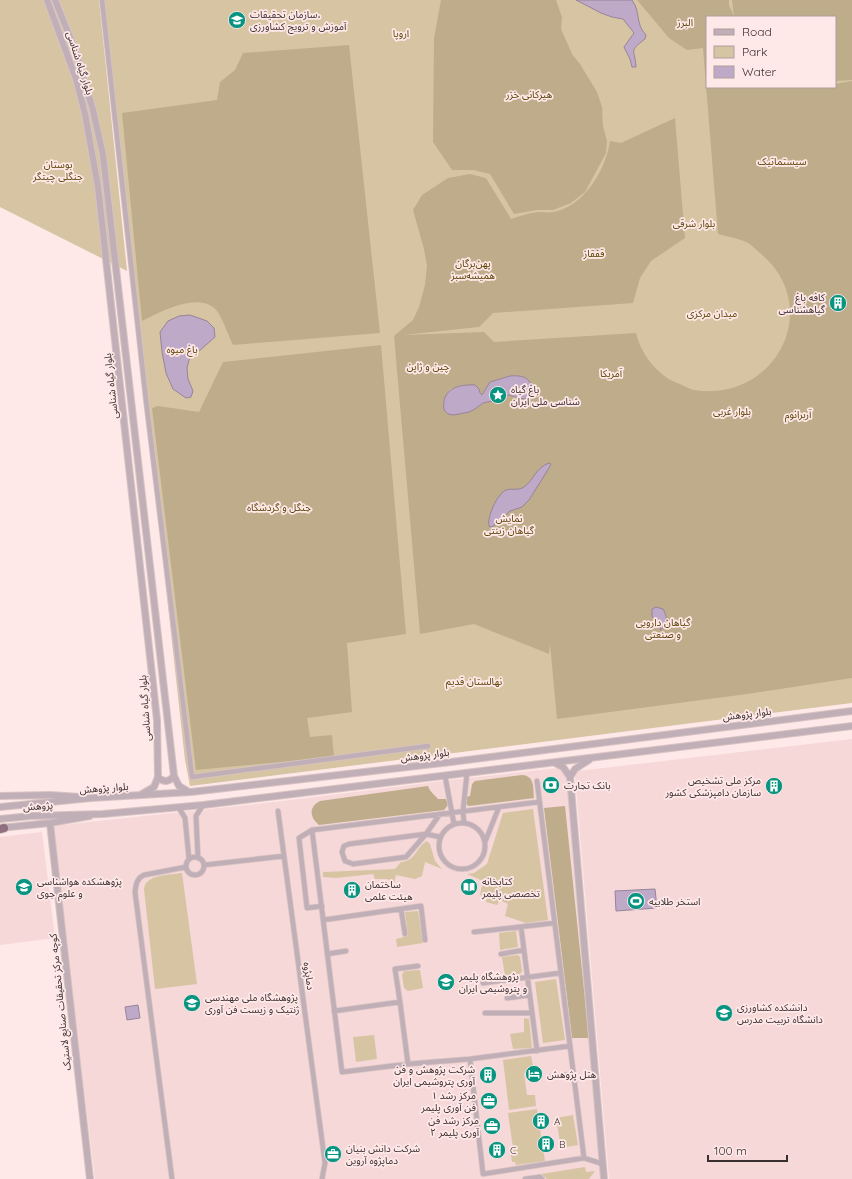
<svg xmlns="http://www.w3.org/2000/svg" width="852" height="1179" font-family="Quicksand,'Noto Sans Arabic',sans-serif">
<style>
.built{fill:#f5d8d7}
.green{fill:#d6c4a3;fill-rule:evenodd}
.forest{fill:#beac8b;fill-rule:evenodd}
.water{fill:#bfa9c8;stroke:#97849a}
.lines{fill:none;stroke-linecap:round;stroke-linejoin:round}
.minor-casing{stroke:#d8c3c3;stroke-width:6}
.tertiary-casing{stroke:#d8c3c3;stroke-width:8}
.trunk-casing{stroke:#d8c3c3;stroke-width:10}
.minor{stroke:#c0afb7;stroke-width:4.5}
.tertiary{stroke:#c0afb7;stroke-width:6}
.trunk{stroke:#90707f;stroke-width:8}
.labels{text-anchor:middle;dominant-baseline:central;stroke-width:3.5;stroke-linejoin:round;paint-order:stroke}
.poi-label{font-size:10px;fill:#3a2f2f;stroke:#ffe8e8;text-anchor:start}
.park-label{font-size:10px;fill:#5c4305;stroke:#ffe8e8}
.street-label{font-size:10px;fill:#3a2f2f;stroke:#ffe8e8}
</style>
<rect width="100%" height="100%" fill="#ffe8e8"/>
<!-- built -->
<path class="built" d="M852 739V1179H609L575 775 578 771Z
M558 768 567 777 601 1179H95L52 826 283 801 451 780Z
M42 832 55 938 0 945V837Z"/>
<!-- green -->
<path class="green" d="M0 0H99L127 271 0 207Z
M101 0H852V703L190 786 185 760ZM707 17H835V87H707Z
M533 809 548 920 526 923 505 916 508 904 500 900 497 905 486 902 487 896 480 895 483 881 467 874 474 873 487 864 503 813Z
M427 841 430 844 435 861 442 869 425 862 422 876 415 879 396 875 394 883 387 879H375L373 874 336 878 323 877V872L395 869 401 862C416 861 416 847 427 841Z
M182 873 197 984 155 989 144 889C146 874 169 875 182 873Z
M418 911 423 943 397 947 396 939 408 936 405 912Z
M516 931 518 947 500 950 499 933Z
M518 955 520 957 522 971 520 974 505 976 502 957Z
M420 970 423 988 408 991 404 988 402 975 404 971Z
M556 979 565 1040 543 1043 535 982Z
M524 1018 529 1019 532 1048 513 1049 510 1034 524 1032Z
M374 1035 377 1059 356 1062 353 1037Z
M531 1056 534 1071 524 1073 527 1095H535L536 1106 509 1110 503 1060Z
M537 1109 545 1161 516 1165 515 1162H512L510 1149 513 1148 508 1113Z
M573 1115 578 1145 561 1148 556 1118Z
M585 1167 586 1172 595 1171 589 1179H547L541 1174Z"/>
<!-- forest -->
<path class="forest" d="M441 0H556L562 17 561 29 572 54 580 64 597 92 602 107 603 126 607 141 606 153 585 192 571 203 553 210H537L514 214 490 174 473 170H452L433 142 434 38Z
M637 0H729V5L734 16 732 0H852V80L835 81V17H707V87H835V84L852 81V678L747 694 557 719 550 644 549 654 474 624 420 634 394 336 413 320 419 307 425 285 427 266 424 249 413 210 422 195 448 178 470 174 486 178 511 219C520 216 529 213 538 212 543 212 548 213 553 212 584 207 606 169 610 141L621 143 675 118 685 238 651 261 640 278 633 303 493 313 479 327 403 335 484 332 494 342 636 333C641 354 657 375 677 383 683 385 689 389 694 390 776 403 825 306 760 253 756 250 752 245 748 243 739 238 728 237 718 234L703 48 687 50 669 38ZM510 376 524 377 520 399 508 395 492 401 483 403 475 409 469 412H461L444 410 445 401 450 389C456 388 473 382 477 387 478 387 479 393 480 393L482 395 491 382Z
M349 45 380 333 233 345C229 337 222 317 217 311 200 290 160 312 142 321L122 113 217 100 220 82 235 70 243 53Z
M381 345 406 634 347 643 352 712 307 718 310 737 332 735 334 757 196 770 152 408 158 406 199 412 223 362Z
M522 775C535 776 533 788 534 798L469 806 466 804V797L470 796 472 784 475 781Z
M428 786C429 791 435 795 438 799H446L448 805 444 810 319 825C310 818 308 807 320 801Z
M565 806 589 1038H572L544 808Z"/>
<!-- water -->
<path class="water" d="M576 0H632C641 12 635 24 646 35L645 39C628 52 635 49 636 67H632L630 59 624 47 634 33 623 19 612 17 601 13Z
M190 315 207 321 214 328 215 337 189 360 187 368 188 379 193 391 191 397 186 398 173 389 166 373 162 352 160 332 168 321 179 316Z
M510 376C522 375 530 377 533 390L530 397 524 399 508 395 492 401 483 403 475 409 469 412 454 415 448 414 444 410C441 389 458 384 475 385L479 389 480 393 482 395 490 382Z
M549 463 551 464 549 468 529 500 522 507 510 511 499 521 497 522 495 521 494 526 490 527 489 526C487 517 497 494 506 490 512 488 518 491 524 487 535 479 535 468 549 463Z
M656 607 663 609C667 616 669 626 660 630L661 626 660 622 655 621 652 616V609Z
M655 889 657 908 616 911 615 891Z
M138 1005 140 1018 127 1020 125 1007Z"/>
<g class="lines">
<defs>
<path id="minor" d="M102 0 146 400 192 777 428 746
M445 776 454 824
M537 781 584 1158
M539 802 312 830 342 1072 408 1064 470 1059 483 1174 584 1158 603 1164
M179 808 185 818 189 859
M278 811 284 856
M440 814 426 834 440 837
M439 846a23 23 0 1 1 46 0a23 23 0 1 1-46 0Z
M464 823 463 811 467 773
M312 830 299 838 307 908 322 906
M426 834 406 857 353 864 345 861 342 852 344 846 349 844Z
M485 842 499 807
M186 866a9 9 0 1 1 18 0a9 9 0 1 1-18 0Z
M198 858 196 816 203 805
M204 865 284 856 325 1163 322 1179
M401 909 405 934
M323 920 421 906 425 940
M521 927 537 1051
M474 932 554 923
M327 954 346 951
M501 954 524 950
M483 983 560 973
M507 998 530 995
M400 1002 408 1064
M334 1011 400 1002 395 969 418 966
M485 1013H532
M470 1059 570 1046
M550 1077 573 1074
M172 1179 135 892C136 884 137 878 144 875L186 867
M525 1179 540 1177 542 1179"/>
<path id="tertiary" d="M47 0 76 79 85 114 98 187 157 720 158 777 154 787 140 795
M55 0 76 52 93 110 103 155 174 776 179 786 189 792
M555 763 563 767 570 777 604 1179
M158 777C164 783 169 782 174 776
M570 777 575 769 589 760
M0 796 50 795 80 797
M0 807 91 798 191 792 451 762 852 711
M0 819 31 816 103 814 203 805 852 726
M50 823 90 1179
M0 828 50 823 90 816"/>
<path id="trunk" d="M0 829 4 828"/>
</defs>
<!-- minor casing -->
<use href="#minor" class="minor-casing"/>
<!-- tertiary casing -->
<use href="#tertiary" class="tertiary-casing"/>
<!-- trunk casing -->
<use href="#trunk" class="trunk-casing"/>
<!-- minor -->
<use href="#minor" class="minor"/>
<!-- tertiary -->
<use href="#tertiary" class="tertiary"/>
<!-- trunk -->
<use href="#trunk" class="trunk"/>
</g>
<!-- icons -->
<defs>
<symbol id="university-disc" viewBox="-11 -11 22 22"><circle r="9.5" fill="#079480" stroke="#ffe8e8"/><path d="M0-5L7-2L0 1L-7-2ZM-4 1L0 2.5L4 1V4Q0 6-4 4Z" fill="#fff"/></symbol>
<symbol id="building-disc" viewBox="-11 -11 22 22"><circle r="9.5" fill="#079480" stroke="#ffe8e8"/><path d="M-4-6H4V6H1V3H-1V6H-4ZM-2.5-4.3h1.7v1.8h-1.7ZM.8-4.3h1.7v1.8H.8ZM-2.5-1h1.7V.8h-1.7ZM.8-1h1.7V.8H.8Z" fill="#fff"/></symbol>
<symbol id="sight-disc" viewBox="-11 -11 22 22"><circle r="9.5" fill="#079480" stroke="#ffe8e8"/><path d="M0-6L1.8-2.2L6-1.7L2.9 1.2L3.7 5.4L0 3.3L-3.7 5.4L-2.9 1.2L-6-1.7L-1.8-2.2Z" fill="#fff"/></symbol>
<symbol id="bank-disc" viewBox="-11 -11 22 22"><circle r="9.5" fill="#079480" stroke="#ffe8e8"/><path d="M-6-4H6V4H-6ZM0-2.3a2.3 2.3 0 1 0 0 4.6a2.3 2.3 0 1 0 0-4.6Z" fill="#fff"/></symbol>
<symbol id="library-disc" viewBox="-11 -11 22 22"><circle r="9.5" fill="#079480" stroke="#ffe8e8"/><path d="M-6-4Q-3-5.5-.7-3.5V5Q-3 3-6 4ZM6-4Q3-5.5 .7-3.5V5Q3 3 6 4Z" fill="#fff"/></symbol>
<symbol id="stadium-disc" viewBox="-11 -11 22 22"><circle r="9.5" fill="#079480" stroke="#ffe8e8"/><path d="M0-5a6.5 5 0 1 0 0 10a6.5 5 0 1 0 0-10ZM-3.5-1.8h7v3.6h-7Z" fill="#fff"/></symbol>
<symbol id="hotel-disc" viewBox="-11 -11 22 22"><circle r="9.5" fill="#079480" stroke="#ffe8e8"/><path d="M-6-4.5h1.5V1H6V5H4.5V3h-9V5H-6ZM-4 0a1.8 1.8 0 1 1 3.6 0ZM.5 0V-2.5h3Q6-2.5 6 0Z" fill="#fff"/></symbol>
<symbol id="office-disc" viewBox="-11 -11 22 22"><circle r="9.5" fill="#079480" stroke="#ffe8e8"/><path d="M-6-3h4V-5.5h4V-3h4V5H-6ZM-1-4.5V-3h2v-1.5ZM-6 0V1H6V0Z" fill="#fff"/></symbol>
</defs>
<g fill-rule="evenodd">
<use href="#university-disc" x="227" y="10" width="20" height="20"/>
<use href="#building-disc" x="828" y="293" width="20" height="20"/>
<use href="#sight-disc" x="488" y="385" width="20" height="20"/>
<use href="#bank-disc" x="541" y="775" width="20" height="20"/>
<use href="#building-disc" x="764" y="776" width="20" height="20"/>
<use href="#university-disc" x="14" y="877" width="20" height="20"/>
<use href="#library-disc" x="459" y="877" width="20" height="20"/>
<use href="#building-disc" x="342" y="880" width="20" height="20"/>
<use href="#stadium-disc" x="626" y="891" width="20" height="20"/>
<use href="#university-disc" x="436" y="972" width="20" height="20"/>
<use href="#university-disc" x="182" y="993" width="20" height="20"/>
<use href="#university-disc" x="714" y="1003" width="20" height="20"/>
<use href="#hotel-disc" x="524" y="1064" width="20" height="20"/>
<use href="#building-disc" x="478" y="1065" width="20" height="20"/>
<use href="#office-disc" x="479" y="1091" width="20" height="20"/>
<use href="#building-disc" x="531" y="1111" width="20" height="20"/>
<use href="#office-disc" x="482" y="1116" width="20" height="20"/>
<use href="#building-disc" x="536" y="1134" width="20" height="20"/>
<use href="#building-disc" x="487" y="1140" width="20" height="20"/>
<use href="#office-disc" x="323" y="1144" width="20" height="20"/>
</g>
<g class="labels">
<!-- poi labels -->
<g class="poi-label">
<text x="250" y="14">سازمان تحقیقات،<tspan x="250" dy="12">آموزش و ترویج کشاورزی</tspan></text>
<text x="825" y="297" text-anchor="end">کافه باغ<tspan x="825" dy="12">گیاهشناسی</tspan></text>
<text x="511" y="389">باغ گیاه‌<tspan x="511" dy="12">شناسی ملی ایران</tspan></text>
<text x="761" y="780" text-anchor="end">مرکز ملی تشخیص<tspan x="761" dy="12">سازمان دامپزشکی کشور</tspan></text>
<text x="564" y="785">بانک تجارت</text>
<text x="37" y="881">پژوهشکده هواشناسی<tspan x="37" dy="12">و علوم جوی</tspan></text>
<text x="482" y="881">کتابخانه<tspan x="482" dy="12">تخصصی پلیمر</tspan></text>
<text x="365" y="884">ساختمان<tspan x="365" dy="12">هیئت علمی</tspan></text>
<text x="649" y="901">استخر طلاییه</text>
<text x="459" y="976">پژوهشگاه پلیمر<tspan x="459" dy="12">و پتروشیمی ایران</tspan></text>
<text x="205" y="997">پژوهشگاه ملی مهندسی<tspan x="205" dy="12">ژنتیک و زیست فن آوری</tspan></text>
<text x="737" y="1007">دانشکده کشاورزی<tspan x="737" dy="12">دانشگاه تربیت مدرس</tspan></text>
<text x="475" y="1069" text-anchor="end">شرکت پژوهش و فن<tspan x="475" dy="12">آوری پتروشیمی ایران</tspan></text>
<text x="547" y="1074">هتل پژوهش</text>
<text x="476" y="1095" text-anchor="end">۱ مرکز رشد<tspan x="476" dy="12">فن آوری پلیمر</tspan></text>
<text x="479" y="1120" text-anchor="end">مرکز رشد فن<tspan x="479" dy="12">آوری پلیمر ۲</tspan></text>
<text x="554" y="1121">A</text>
<text x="559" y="1144">B</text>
<text x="346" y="1148">شرکت دانش بنیان<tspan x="346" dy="12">دماپژوه آروین</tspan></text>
<text x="510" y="1150">C</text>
</g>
<!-- park labels -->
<g class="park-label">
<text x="685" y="22">البرز</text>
<text x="401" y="33">اروپا</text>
<text x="529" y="94">هیرکانی خزر</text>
<text x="782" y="161">سیستماتیک</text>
<text x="58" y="164">بوستان<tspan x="58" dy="12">جنگلی چیتگر</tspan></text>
<text x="694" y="223">بلوار شرقی</text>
<text x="594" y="253">قفقاز</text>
<text x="473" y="263">پهن‌برگان<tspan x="473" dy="12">همیشه‌سبز</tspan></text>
<text x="712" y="313">میدان مرکزی</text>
<text x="182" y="349">باغ میوه</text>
<text x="428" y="366">چین و ژاپن</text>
<text x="611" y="373">آمریکا</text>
<text x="732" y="411">بلوار غربی</text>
<text x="798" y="414">آربرانوم</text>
<text x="279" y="507">جنگل و گردشگاه</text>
<text x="509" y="518">نمایش<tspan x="509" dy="12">گیاهان زینتی</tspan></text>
<text x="663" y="622">گیاهان دارویی<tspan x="663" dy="12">و صنعتی</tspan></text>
<text x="474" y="681">نهالستان قدیم</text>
</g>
<!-- street labels -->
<g class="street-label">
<text transform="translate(80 63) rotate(72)">بلوار گیاه شناسی</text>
<text transform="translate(111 386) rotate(-96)">بلوار گیاه شناسی</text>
<text transform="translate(145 708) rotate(-94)">بلوار گیاه شناسی</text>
<text transform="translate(747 714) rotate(-7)">بلوار پژوهش</text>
<text transform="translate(425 755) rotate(-7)">بلوار پژوهش</text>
<text transform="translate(104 788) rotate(-4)">بلوار پژوهش</text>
<text transform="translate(38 806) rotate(-4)">پژوهش</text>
<text transform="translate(309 976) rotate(82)">دماپژوه</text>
<text transform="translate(60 1002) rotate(-96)">کوچه مرکز تحقیقات صنایع لاستیک</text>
</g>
</g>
<!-- legend -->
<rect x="706" y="16" width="130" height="72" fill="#ffe8e8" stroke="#b09e9e"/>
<rect x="714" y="29" width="20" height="6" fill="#c0afb7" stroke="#b09e9e"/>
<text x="742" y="36" font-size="12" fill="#3a2f2f">Road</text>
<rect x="714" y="46" width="20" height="12" fill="#d6c4a3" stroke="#b09e9e"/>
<text x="742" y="56" font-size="12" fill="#3a2f2f">Park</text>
<rect x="714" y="66" width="20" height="12" fill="#bfa9c8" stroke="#b09e9e"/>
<text x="742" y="76" font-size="12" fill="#3a2f2f">Water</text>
<!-- scale -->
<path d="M708 1155v6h79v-6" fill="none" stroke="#3a2f2f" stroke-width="2"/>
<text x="714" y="1155" font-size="12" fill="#3a2f2f" stroke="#ffe8e8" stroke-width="3" paint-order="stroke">100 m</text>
</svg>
